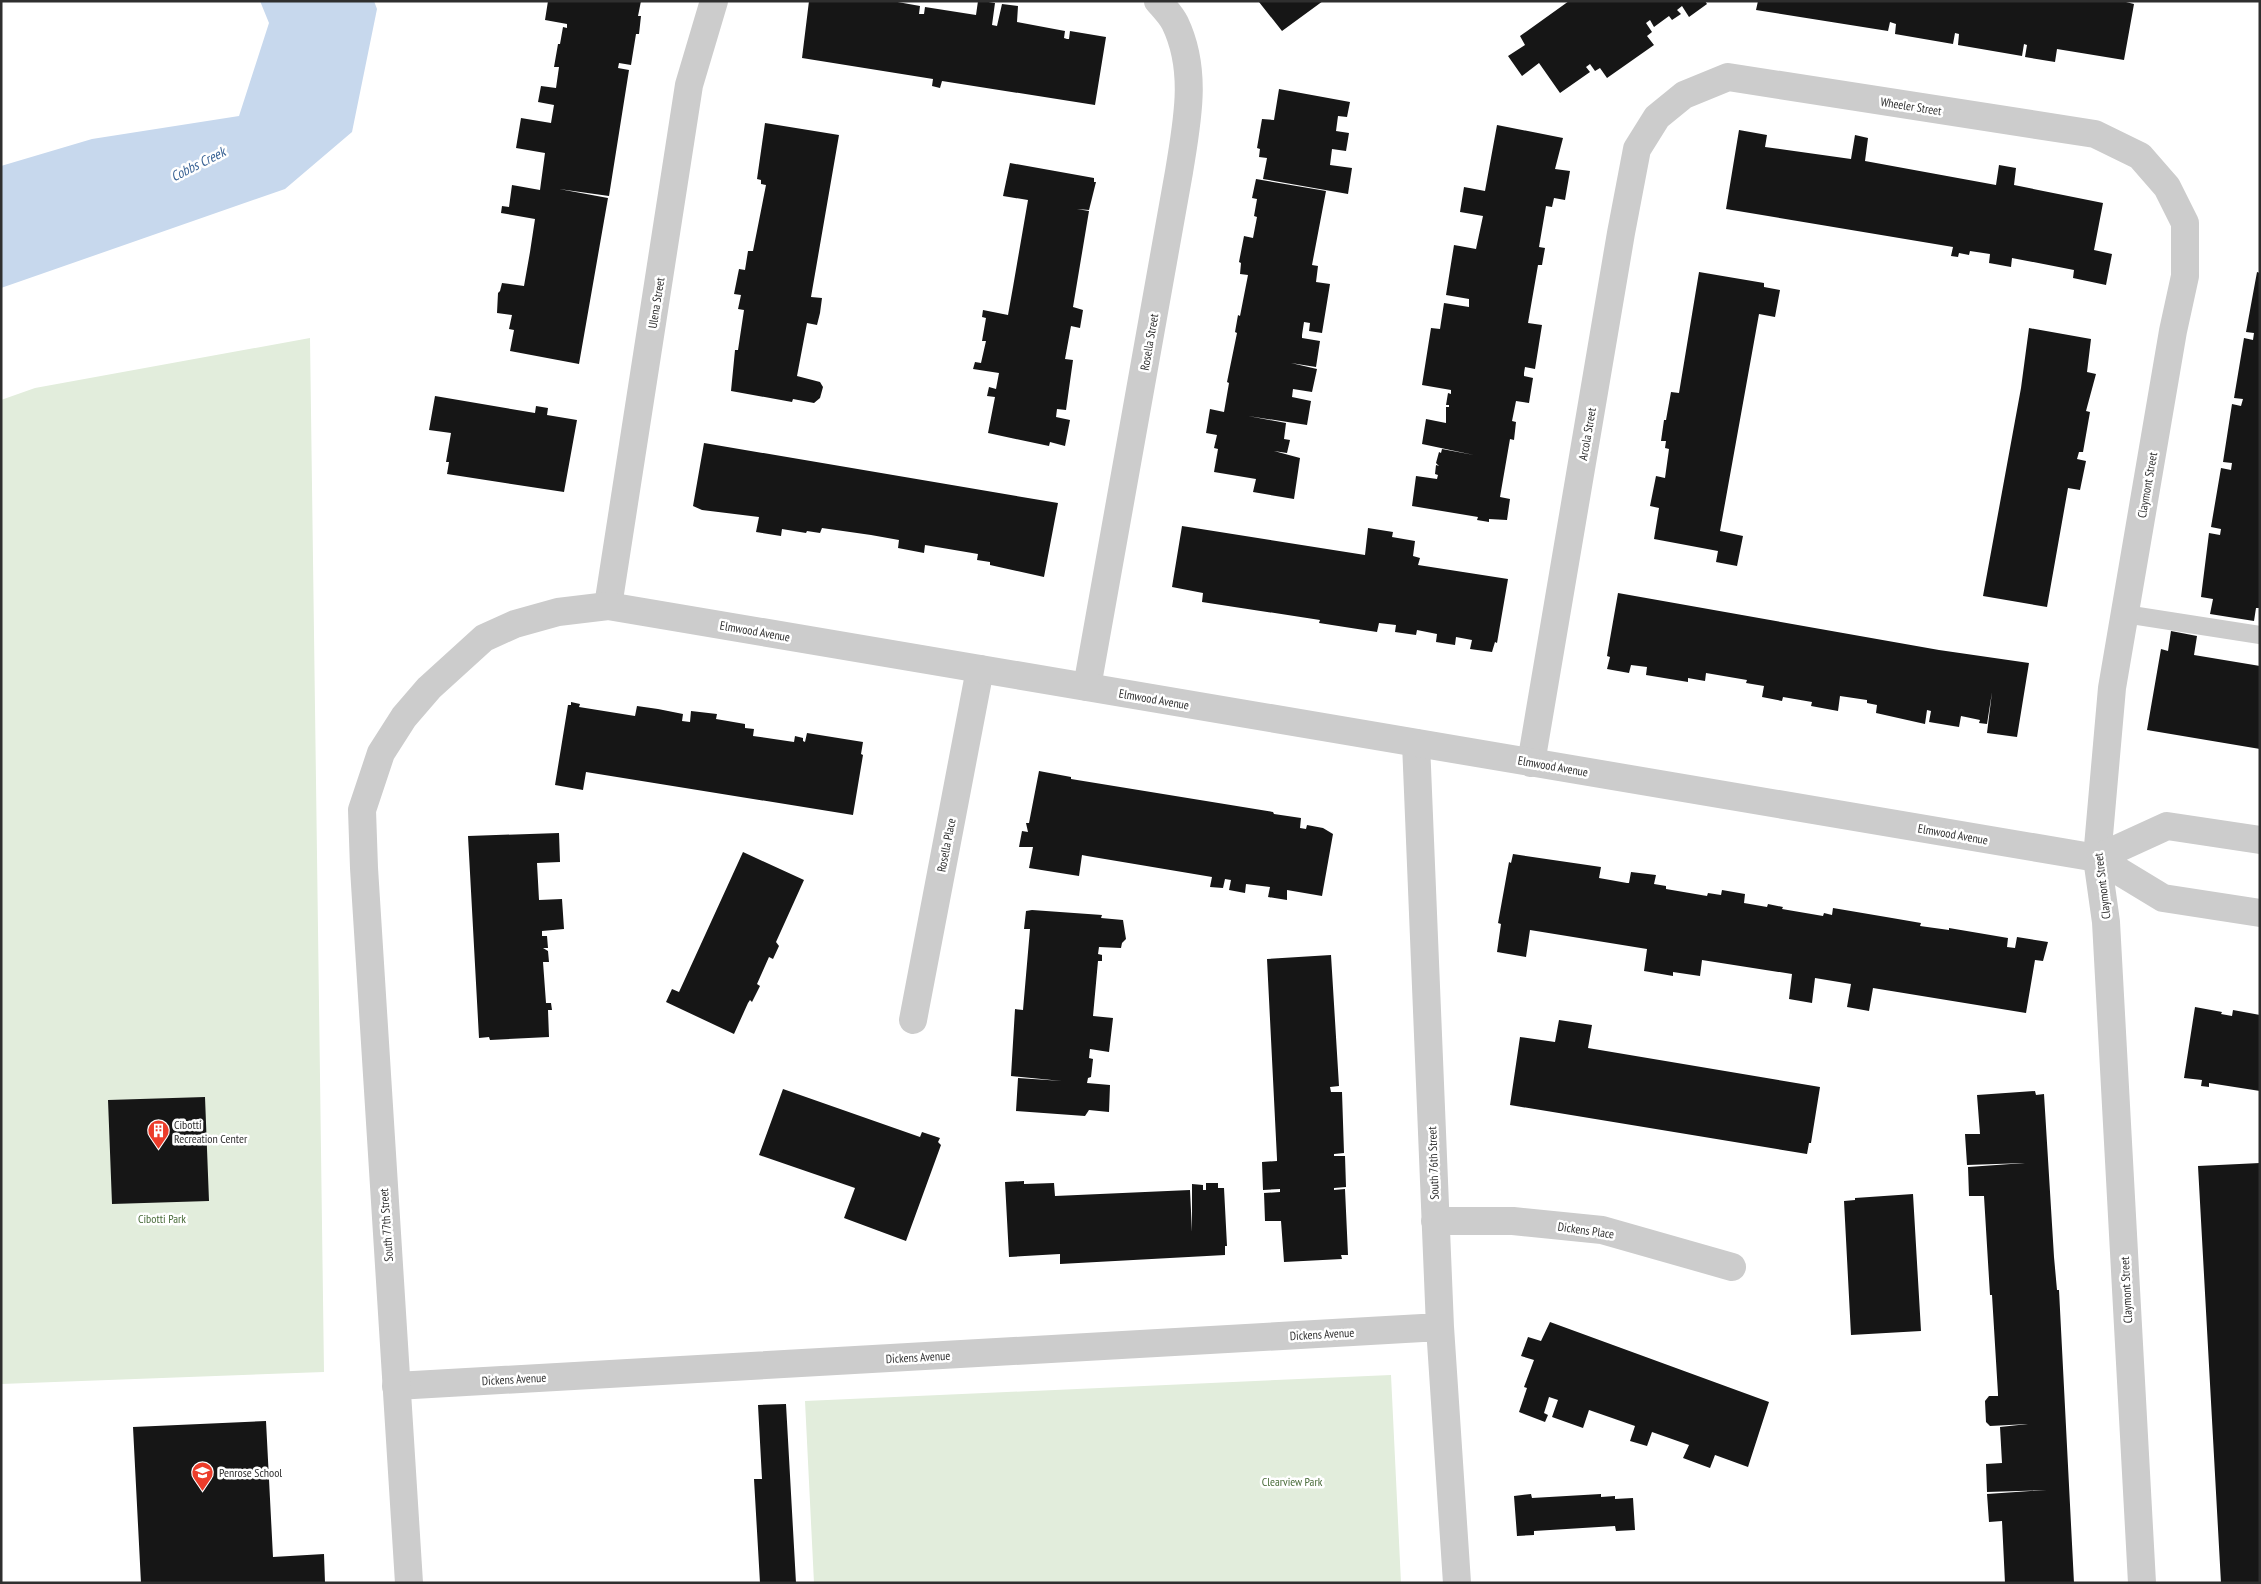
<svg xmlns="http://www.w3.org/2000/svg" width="2261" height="1584" font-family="'PT Sans Narrow',sans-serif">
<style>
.green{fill:#e2eddc}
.water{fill:#c7d8ed}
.building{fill:#161616}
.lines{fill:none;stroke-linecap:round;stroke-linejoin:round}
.service{stroke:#ccc;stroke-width:18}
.minor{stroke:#ccc;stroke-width:28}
.tertiary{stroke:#ccc;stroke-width:28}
.labels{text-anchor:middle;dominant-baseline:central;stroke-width:5;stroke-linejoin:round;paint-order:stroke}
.street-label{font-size:12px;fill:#2f2f2f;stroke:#fff}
.poi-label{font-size:12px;fill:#2f2f2f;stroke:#fff;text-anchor:start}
.park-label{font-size:12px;fill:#496c3a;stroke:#fff}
.water-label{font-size:14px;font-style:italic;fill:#396294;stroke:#fff}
</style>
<rect width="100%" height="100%" fill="#fff"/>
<!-- green -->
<path class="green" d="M310 338 324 1372 1 1384V400L35 388Z
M1391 1375 1401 1583H814L805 1401Z"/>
<!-- water -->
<path class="water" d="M260 1H374L377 9 352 132 285 189 1 288V166L92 139 239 116 269 23Z"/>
<!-- building -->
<path class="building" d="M548 1H641L638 16H641L639 34H636L631 65 619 63 618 68 629 70 609 196 559 189 608 198 579 364 510 351 514 330 509 329 512 315 497 313 498 293 500 291 502 283 524 286 530 252 535 219 501 213 502 206 509 207 512 185 540 190 545 153 516 148 521 118 551 123 554 105 538 102 541 86 556 88 559 67H554L558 44H560L563 27 567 28V24L545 20Z
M809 1H892L920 6 919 14H924L925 7 976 15 978 1H982L995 3 992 25 997 26 1002 4 1018 6 1017 22 1065 31 1064 38 1067 39H1069L1070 31 1106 37 1095 105 942 81 940 88 932 86 933 79 802 58Z
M1261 1H1323L1282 31 1259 2Z
M1569 1H1705L1707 4 1689 17 1682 6 1677 10 1681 14 1672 20 1669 16 1654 27 1650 20 1646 23 1652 32 1647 36 1654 45 1607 78 1600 68 1595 71 1590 64 1586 67 1590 72 1560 93 1539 63 1522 76 1508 56 1525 45 1520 36Z
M1758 1H2122L2134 4 2124 60 2057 49 2055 62 2025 57 2027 45 2024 44 2022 56 1958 45 1959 34 1955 33 1953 44 1895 34 1896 24 1890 22 1888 31 1756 10Z
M1279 89 1350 102 1347 117 1338 116 1336 131 1349 133 1346 151 1332 149 1330 165 1352 168 1348 194 1263 179 1267 158 1259 157 1260 149 1257 148 1262 119 1274 120Z
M765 123 839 135 811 297 822 298 820 313 817 325 807 323 797 376 820 382 823 387 820 398 814 403 793 399 792 402 731 391 735 350H738L744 310 738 309 741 295 734 294 739 269 745 270 748 251H753L766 185 761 184V180L757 179Z
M1497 125 1563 138 1555 169 1570 171 1565 200 1554 198 1552 207 1546 206 1539 247 1545 248 1542 265H1538L1528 323 1542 325 1535 369 1525 367 1524 373V376L1533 378 1529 403 1516 401 1512 421 1516 422 1514 440 1510 439 1500 497 1510 499 1507 520 1489 519V522L1477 520 1478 517 1412 506 1416 476 1437 479 1438 475 1435 474 1436 465 1439 466 1436 463 1439 452 1441 453 1442 449 1474 455 1422 444 1426 419 1446 423V407H1449V405H1446L1448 393 1451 394V390L1422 385 1431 328 1440 329 1444 303 1469 307V299L1446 295 1454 245 1476 249 1483 216 1460 212 1464 187 1485 191Z
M1739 130 1767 135 1765 147 1851 159 1855 135 1868 138 1865 161 1996 185 1999 165 2016 168 2014 185 2103 203 2094 250 2112 254 2106 285 2073 278 2074 270 2012 258 2011 267 1989 263 1990 254 1970 251 1969 255 1959 253 1958 257 1951 256 1953 247 1726 209Z
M1010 163 1094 178V182H1096L1089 210 1077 209 1089 211 1073 307 1083 310 1080 328 1071 326 1065 359 1073 360 1066 410 1057 409 1056 417 1070 420 1065 446 1050 442 1049 446 988 433 995 397 987 396 989 387 996 389 999 373 973 369 975 362 981 363 986 341H982L986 318 982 317 983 310 1008 315 1013 287 1028 200 1003 196Z
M1256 179 1326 191 1312 265 1318 266 1316 282 1330 284 1322 333 1309 331 1310 323 1304 322 1302 335V338L1320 341 1316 367 1291 363 1317 369 1312 392 1293 389 1292 397 1311 401 1307 425 1248 416 1286 423 1284 439 1290 440 1287 453 1274 451 1300 458 1294 499 1253 492 1256 479 1214 472 1218 449 1214 448 1217 435 1206 433 1210 409 1224 412 1229 383 1227 382 1237 333 1235 332 1238 315 1240 316 1248 275 1240 274 1241 263 1239 262 1244 236 1253 238 1257 217 1254 216 1257 199 1252 198Z
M1699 272 1764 283V287L1780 290 1775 317 1759 314 1720 531 1743 536 1737 566 1716 562 1718 551 1654 539 1659 508 1650 506 1656 476 1665 478 1669 449 1665 448 1666 441H1661L1664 420H1666L1671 392 1679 393Z
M2257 272 2260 273V608H2256L2254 621 2210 614 2213 599 2201 597 2209 533 2220 535 2221 529 2211 527 2221 468 2231 470 2232 463 2223 462 2232 404 2241 406 2243 399 2234 398 2244 338 2253 340 2254 333 2246 332Z
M2029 328 2091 339 2087 372 2096 374 2086 411 2090 412 2083 452H2079L2077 459 2086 461 2080 490 2068 488 2047 607 1983 596 2021 388Z
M435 396 535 413 536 406 548 408 547 415 577 420 564 492 447 474 449 462H446L451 433 429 430Z
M704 443 1058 503 1044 577 990 565V562L977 560 978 554 925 545 924 553 898 548 899 540 871 535 822 528 820 533 807 531 806 533 782 529 781 536 756 532 759 517 702 510 693 506Z
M1182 526 1365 555 1368 528 1393 532 1392 537 1415 541 1413 556 1420 558 1418 565 1508 579 1497 643 1495 642 1492 652 1470 649 1472 640 1456 637 1455 645 1436 642 1437 634 1417 630 1416 635 1395 632 1396 625 1379 623 1377 632 1319 623 1320 620 1202 602 1203 593 1172 587Z
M1618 593 1939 650 2029 663 2017 737 1987 733 1992 692 1987 724 1979 723 1980 720 1961 716 1959 727 1929 722 1931 711 1927 710 1925 724 1876 713 1877 705 1867 703V700L1840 696 1838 711 1811 706 1812 702 1783 697 1782 701 1762 697 1764 686 1746 683 1747 680 1706 673 1705 681 1688 678V682L1646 675 1647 667 1631 665 1629 673 1607 669 1610 657 1607 656Z
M2171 631 2197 636 2194 655 2260 666V749L2147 730 2161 649 2168 651Z
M571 702 580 704 579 707 635 716 637 706 658 709 683 714 682 721 690 722 691 711 717 714 716 719 745 724V728L754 729 753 736 794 742 795 736 803 738V741L805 742 807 733 863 742 861 754 863 755 853 815 586 772 583 790 555 785 568 705H571Z
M1039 771 1071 777V779L1273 812 1274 814 1301 818 1300 828 1306 829 1307 825 1323 828 1333 834 1322 896 1287 890V900L1268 897 1270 887 1246 884 1245 893 1229 890 1231 880 1225 879 1223 888 1210 887 1212 877 1087 856 1082 855 1079 876 1029 868 1033 847H1019L1022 831 1028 832 1026 823H1029Z
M559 833 560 862 537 863 539 900 562 899 564 929 542 931V936H547L548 948H543L548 951 549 962H543L546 1003H551L552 1010H548L549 1037 490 1040 489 1037 479 1038 468 836Z
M743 852 804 880 776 942 779 946 773 959 769 957 757 984 760 986 752 1002 750 1000 748 1003 734 1034 666 1002 672 989 679 992Z
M1513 854 1601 867 1599 878 1627 883H1629L1631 872 1656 875 1654 884 1666 886V889L1707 896 1708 893 1721 895 1722 890 1745 894 1744 903 1767 907 1768 904 1783 907 1782 909 1823 916 1824 913 1832 915 1833 908 1892 918 1921 923 1920 926 1949 930V928L2008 938 2007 947 2015 948 2017 937 2048 942 2043 961 2035 960 2026 1013 1873 988 1869 1011 1847 1007 1851 984 1815 978 1812 1003 1789 999 1792 974 1702 960 1700 976 1673 972V976L1644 971 1647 949 1530 930 1526 957 1497 952 1501 924 1498 923 1509 862 1511 863Z
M1032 910 1102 915 1101 918 1123 920 1126 939 1122 943 1121 948 1099 947 1098 954 1102 955V961H1098L1093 1016 1113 1018 1109 1052 1090 1049 1089 1058 1093 1059 1091 1077 1088 1078 1087 1083 1110 1085 1109 1112 1089 1110 1085 1116 1016 1111 1018 1078 1062 1081 1011 1076 1015 1009 1023 1010 1030 929H1024L1026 911Z
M1331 955 1339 1086 1330 1087 1331 1092H1342L1344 1153 1334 1154V1156H1345L1346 1187 1334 1188V1190L1345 1189 1348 1255H1341L1342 1259 1284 1262 1281 1221H1265L1264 1193 1280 1192V1189L1263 1190 1262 1162 1277 1161V1159L1267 959Z
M2195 1007 2222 1012 2221 1014 2232 1016 2233 1010 2260 1015V1091L2209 1083V1087L2201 1086 2202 1080 2184 1078Z
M1559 1020 1592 1025 1588 1048 1820 1087 1811 1143H1809L1807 1154 1510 1105 1520 1037 1555 1042Z
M783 1089 920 1137 922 1132 940 1138 938 1142 941 1145 906 1241 844 1218 855 1188 759 1155Z
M2035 1091 2036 1095 2044 1094 2054 1257 2057 1290H2059L2074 1583H2005L2002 1521 1989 1522 1987 1494 2047 1490 1987 1492 1986 1464 2002 1463 2000 1427 2028 1424 1990 1426 1986 1422 1985 1401 1989 1396H1998V1394L1992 1295H1990L1984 1196H1969L1968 1167 2025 1163 1967 1165 1965 1134H1980L1977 1095Z
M205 1097 209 1201 112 1204 108 1100Z
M2260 1163V1583H2221L2198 1166Z
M1024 1181V1184L1054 1183 1055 1196 1190 1190 1192 1232V1184L1203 1185V1190H1206V1183H1218V1188H1224L1227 1246H1225V1255L1060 1264V1254L1009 1257 1005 1182Z
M1913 1194 1921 1331 1851 1335 1844 1201 1855 1200V1198Z
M1550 1322 1769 1402 1748 1467 1715 1455 1710 1468 1683 1458 1689 1445 1652 1432 1647 1446 1630 1441 1635 1426 1589 1410 1583 1428 1552 1417 1558 1400 1549 1397 1544 1413 1548 1415 1545 1422 1519 1412 1527 1388 1524 1387 1534 1360 1521 1356 1528 1337 1541 1341Z
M786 1404 796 1583H760L754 1479H762L758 1405Z
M266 1421 273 1557 324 1554 325 1583H141L133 1427Z
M1531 1494 1532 1498 1601 1494V1497L1615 1496V1499L1633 1498 1635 1530 1616 1531 1615 1526 1534 1531V1535L1517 1536 1514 1496Z"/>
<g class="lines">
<!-- service -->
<path class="service" d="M2125 614 2260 635"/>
<!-- minor -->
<path class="minor" d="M608 606 689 85 714 1
M1087 687 1179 172C1187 122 1198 71 1175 23 1171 15 1164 8 1158 1
M1416 743 1440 1327 1457 1583
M1531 763 1621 233 1637 149 1657 117 1684 95 1728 77 2095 134 2140 156 2167 187 2185 223V276L2173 331 2112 688 2097 858 2106 922 2142 1583
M913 1020 980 669
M1435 1221H1513L1602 1230 1732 1267
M396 1386 1440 1327"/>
<!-- tertiary -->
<path class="tertiary" d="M2097 858 2167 826 2260 840
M409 1583 364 868 362 810 381 753 404 717 429 688 484 638 515 624 558 612 608 606 2097 858 2163 898 2260 913"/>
</g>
<!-- icons -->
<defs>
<symbol id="building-pin" viewBox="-11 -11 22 30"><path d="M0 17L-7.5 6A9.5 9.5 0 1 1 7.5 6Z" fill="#ec3c2a" stroke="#fff"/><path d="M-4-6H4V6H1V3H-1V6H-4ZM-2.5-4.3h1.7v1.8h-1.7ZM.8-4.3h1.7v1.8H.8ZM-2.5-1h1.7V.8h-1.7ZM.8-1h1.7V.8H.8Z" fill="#fff"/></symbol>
<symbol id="school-pin" viewBox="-11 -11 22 30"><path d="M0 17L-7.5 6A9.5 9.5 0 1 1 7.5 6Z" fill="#ec3c2a" stroke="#fff"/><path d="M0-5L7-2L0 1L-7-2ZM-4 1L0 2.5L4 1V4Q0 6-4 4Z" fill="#fff"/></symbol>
</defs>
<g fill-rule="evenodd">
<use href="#building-pin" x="146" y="1118" width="25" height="34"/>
<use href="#school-pin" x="190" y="1460" width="25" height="34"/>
</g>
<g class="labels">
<!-- street labels -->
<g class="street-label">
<text transform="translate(1911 106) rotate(9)">Wheeler Street</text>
<text transform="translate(656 303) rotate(-81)">Ulena Street</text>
<text transform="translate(1149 342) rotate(-80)">Rosella Street</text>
<text transform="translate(1587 434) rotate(-80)">Arcola Street</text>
<text transform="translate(2147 485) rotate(-80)">Claymont Street</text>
<text transform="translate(755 631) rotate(10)">Elmwood Avenue</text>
<text transform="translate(1154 699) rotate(10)">Elmwood Avenue</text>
<text transform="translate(1553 766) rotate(10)">Elmwood Avenue</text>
<text transform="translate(1953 834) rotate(10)">Elmwood Avenue</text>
<text transform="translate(946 845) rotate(-79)">Rosella Place</text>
<text transform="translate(2102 886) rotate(-97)">Claymont Street</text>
<text transform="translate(1433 1163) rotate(-92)">South 76th Street</text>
<text transform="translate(386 1225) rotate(-94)">South 77th Street</text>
<text transform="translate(1586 1230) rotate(8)">Dickens Place</text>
<text transform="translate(2126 1290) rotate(-93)">Claymont Street</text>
<text transform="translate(1322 1334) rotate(-3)">Dickens Avenue</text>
<text transform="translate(918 1357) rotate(-3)">Dickens Avenue</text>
<text transform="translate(514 1379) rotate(-3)">Dickens Avenue</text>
</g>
<!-- poi labels -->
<g class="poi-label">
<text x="174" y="1124">Cibotti<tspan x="174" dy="14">Recreation Center</tspan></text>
<text x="219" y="1472">Penrose School</text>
</g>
<!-- park labels -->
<g class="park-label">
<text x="162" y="1218">Cibotti Park</text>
<text x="1292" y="1481">Clearview Park</text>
</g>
<!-- water labels -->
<g class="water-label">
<text transform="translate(198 164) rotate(-27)">Cobbs Creek</text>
</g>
</g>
<!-- border -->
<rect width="2261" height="1584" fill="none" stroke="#2f2f2f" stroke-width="5"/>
</svg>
